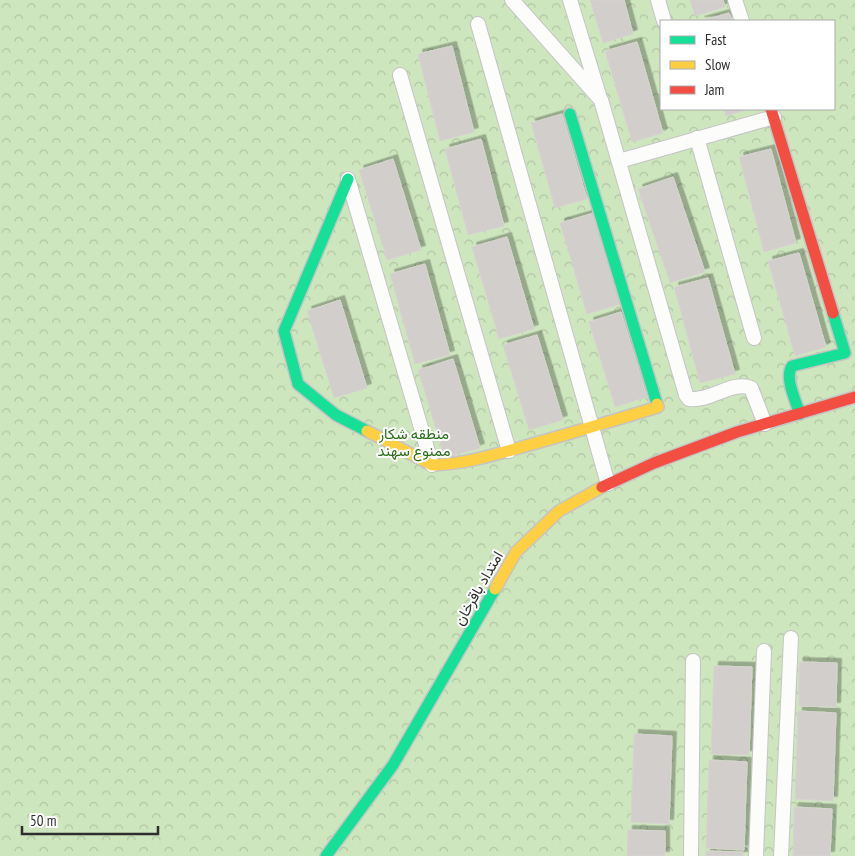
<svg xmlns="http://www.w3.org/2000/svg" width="855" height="856" font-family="'PT Sans Narrow',Vazirmatn,sans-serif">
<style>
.forest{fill:url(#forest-crowns);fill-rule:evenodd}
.building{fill:#d1cecb;stroke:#d7d4d0;filter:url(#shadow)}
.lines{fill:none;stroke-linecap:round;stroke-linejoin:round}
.street-casing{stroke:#c5c4c5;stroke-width:16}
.fast-casing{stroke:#c5c4c5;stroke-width:14}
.slow-casing{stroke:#c5c4c5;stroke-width:14}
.jam-casing{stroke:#c5c4c5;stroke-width:14}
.street{stroke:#fcfcfb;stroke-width:14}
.fast{stroke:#16e098;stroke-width:11}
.slow{stroke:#ffcf43;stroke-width:11}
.jam{stroke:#f24e42;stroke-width:11}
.labels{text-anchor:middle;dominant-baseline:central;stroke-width:4;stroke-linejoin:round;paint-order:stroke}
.park-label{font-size:15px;fill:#2c6e1b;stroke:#fff}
.street-label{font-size:15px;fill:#2e2e2e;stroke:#fff}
</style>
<defs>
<pattern id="forest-crowns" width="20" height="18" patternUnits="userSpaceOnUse" patternTransform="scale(1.25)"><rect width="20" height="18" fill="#cee6be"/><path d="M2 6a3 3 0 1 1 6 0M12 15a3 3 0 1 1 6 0" fill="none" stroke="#b1c6a4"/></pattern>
<filter id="shadow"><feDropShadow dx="4.5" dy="-4.5" stdDeviation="0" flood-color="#0004"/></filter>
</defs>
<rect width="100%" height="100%" fill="#ece8e4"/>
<!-- forest -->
<path class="forest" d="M0 0H855V856H0ZM661 21H834V109H661Z"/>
<!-- building -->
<path class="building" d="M590 0H624L633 34 603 43Z
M690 0H723L725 7 695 16Z
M729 13 732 21H700Z
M637 42 663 133 632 142 605 51Z
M452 46 474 132 440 141 418 54Z
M724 109H750L726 116Z
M562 114 587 199 555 208 531 123Z
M481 139 504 226 468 235 445 149Z
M771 149 796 243 764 252 739 157Z
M393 159 421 250 387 260 359 170Z
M673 177 705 272 670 283 638 189Z
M594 213 621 304 587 314 560 223Z
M507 237 534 329 499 339 472 247Z
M799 253 826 347 795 356 768 261Z
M425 264 450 355 415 364 390 274Z
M708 278 735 374 700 383 674 287Z
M340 300 367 388 334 398 307 311Z
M621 312 647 397 615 407 589 322Z
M537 335 563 420 529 430 503 345Z
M453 359 480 448 445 458 418 370Z
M799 662 837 663 836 707 799 706Z
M714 666 752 667 749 755 711 754Z
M798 711 836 713 833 801 795 799Z
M634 734 672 736 669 824 631 822Z
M709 760 747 762 744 850 706 848Z
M794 807 832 809 830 856H793Z
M628 830 665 831V856H627Z
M706 851 743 852V856H706Z"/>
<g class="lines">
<defs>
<path id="street" d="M512 0 601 100 686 395 689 399C710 402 733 380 751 388L765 424
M570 0 599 95
M658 0 664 21
M735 0 742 21
M478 24 608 484
M400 75 509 451
M697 138 754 338
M619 161 774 117
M348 179 432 465
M691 856 693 661
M756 856 764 651
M781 856 791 638"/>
<path id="fast" d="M570 114 657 404
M348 179 284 331 298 384 336 415 367 431
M800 414C796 402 784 377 792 366L845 353 833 313
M326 856 393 765 495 589"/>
<path id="slow" d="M367 431 432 465C466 464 497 454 529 445 572 433 615 420 658 407L657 404
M495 589 516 552 559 511 602 487"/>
<path id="jam" d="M771 109 833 313
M602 487 654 463 737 432 855 397"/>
</defs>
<!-- street casing -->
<use href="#street" class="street-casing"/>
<!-- fast casing -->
<use href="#fast" class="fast-casing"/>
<!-- slow casing -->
<use href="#slow" class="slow-casing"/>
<!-- jam casing -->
<use href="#jam" class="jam-casing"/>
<!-- street -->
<use href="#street" class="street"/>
<!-- fast -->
<use href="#fast" class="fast"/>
<!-- slow -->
<use href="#slow" class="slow"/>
<!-- jam -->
<use href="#jam" class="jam"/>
</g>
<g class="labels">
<!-- park labels -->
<g class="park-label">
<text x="414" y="433">منطقه شکار<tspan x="414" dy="17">ممنوع سهند</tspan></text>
</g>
<!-- street labels -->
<g class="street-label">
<text transform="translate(478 588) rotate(-60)">امتداد باقرخان</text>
</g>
</g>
<!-- legend -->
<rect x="660" y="20" width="175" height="90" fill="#ffffff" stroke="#ababab"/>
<rect x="670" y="36" width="25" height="8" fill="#16e098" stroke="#ababab"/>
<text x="705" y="45" font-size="15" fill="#2e2e2e">Fast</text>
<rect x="670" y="61" width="25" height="8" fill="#ffcf43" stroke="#ababab"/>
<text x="705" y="70" font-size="15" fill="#2e2e2e">Slow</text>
<rect x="670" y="86" width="25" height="8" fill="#f24e42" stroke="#ababab"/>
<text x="705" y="95" font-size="15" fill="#2e2e2e">Jam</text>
<!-- scale -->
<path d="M22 826v8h136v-8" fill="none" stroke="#2e2e2e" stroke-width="2.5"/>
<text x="30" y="826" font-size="15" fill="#2e2e2e" stroke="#ffffff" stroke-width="4" paint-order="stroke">50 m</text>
</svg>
